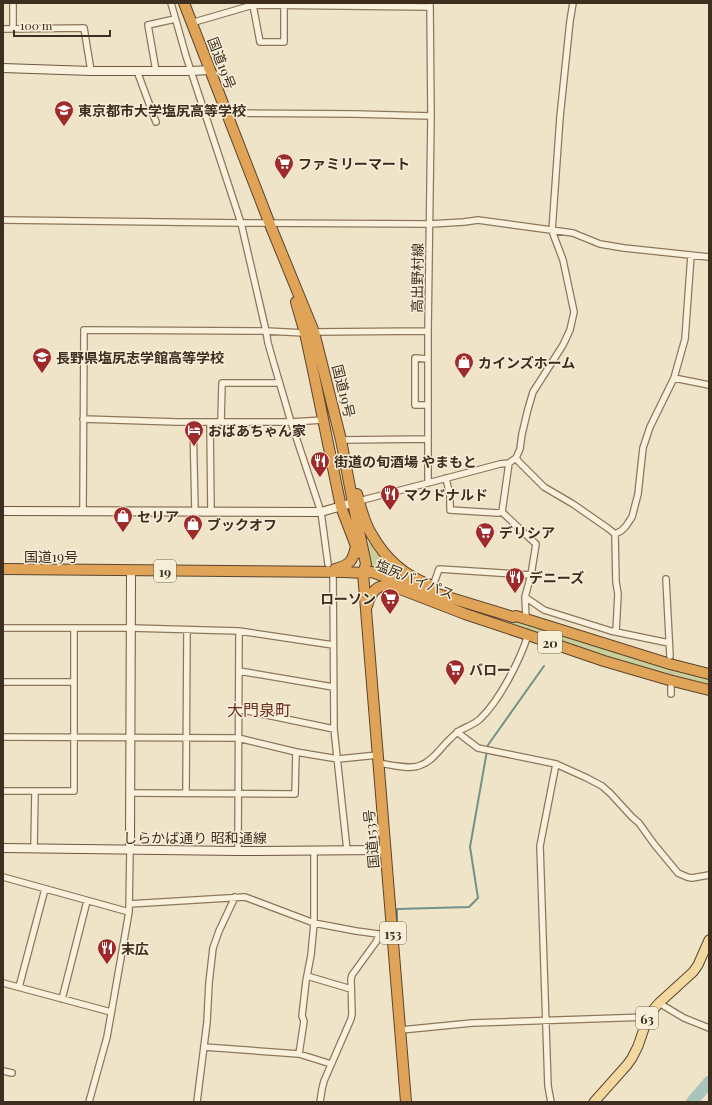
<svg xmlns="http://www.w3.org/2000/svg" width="712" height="1105" font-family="'Playfair Display','Noto Sans JP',serif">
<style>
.green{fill:#c9cf9b}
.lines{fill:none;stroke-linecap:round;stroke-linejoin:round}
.stream{stroke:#6f938a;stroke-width:2}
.river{stroke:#a9c4bc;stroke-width:12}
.street-tunnel{stroke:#ccc0a6;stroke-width:5.5;stroke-dasharray:5.5 3;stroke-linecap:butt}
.street-casing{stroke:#8d765c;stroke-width:8}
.secondary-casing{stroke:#6f573f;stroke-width:10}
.primary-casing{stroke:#5b4430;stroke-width:11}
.highway-casing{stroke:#5b4430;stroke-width:12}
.street{stroke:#faf1dc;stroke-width:5.5}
.secondary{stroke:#faf1dc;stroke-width:8}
.primary{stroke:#f3d9a0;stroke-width:9}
.highway{stroke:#e0a458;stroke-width:10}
.labels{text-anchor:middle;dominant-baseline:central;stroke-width:3;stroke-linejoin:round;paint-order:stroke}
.shield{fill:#f7eed8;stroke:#756857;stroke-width:1}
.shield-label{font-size:13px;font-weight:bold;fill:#3d2e20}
.street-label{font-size:14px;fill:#3d2e20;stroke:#f7eed8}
.poi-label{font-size:14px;font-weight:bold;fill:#3d2e20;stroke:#f7eed8;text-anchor:start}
.quarter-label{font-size:16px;fill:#6b2e1e;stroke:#f7eed8}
</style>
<rect width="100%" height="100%" fill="#f0e4c8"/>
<!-- green -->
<path class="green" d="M367 540 381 559 395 573 406 580V582L371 567Z
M388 580 600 648 709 679V685L676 677 628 664 459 609Z"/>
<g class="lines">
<!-- stream -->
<path class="stream" d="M397 922V909L469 907 478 898 470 847 488 745 544 666"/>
<!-- river -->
<path class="river" d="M692 1102 709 1082"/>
<!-- street-tunnel -->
<path class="street-tunnel" d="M670 662 671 682"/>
<defs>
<path id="street" d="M13 3V29
M171 3 186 56 241 223 266 331 268 343 274 364 291 422 321 512 328 564
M253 5 260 42H284V5
M191 23 253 5 430 7
M3 29 84 28 91 71
M137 71 156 122
M156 71 148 25 175 19
M227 115 234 113 355 114 431 116
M3 220 241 223 430 224 464 222 478 220 573 233 600 244 624 248 709 257
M314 332 428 331
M428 359 415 358V405H428
M674 378 709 385
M83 419 177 422H291L323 420
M193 422 195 511
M210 422 211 511
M221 422 222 383H279
M341 440 428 439
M516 458 519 462 544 487 573 504 609 529 615 534 616 582 618 594 616 632
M446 478 450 496V510L498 513 502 512 536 544 531 575 525 597 526 619
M428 483 500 464 509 463 516 458 520 449 522 434 528 409 533 392 563 345 570 330 574 312 563 260 552 231 560 117 570 21 573 3
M359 501 428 483V331L431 116 430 3
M83 511 84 330 266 331 305 333
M502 512 509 463
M615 534 621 531 626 526 632 517 638 494 643 448 650 427 674 378 685 339 691 255
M333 572 334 729 347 850
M666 579 670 656
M433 586 439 569 531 575
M525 597 544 610 611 631 669 643
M3 628H131L239 631 238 851
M239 631 333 645
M239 671 333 687
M3 682H74
M671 694V687
M238 709 334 729
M457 732 478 748 556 764 587 778 602 786 610 793 632 817 639 823 654 844 678 873 687 877 692 878 709 875
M3 737 238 738 296 752 338 759 378 755
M379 763C391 765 411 770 421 765 433 761 441 747 450 739 453 736 456 733 459 731 466 727 475 724 480 719 500 700 520 660 528 635
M3 791H74V629
M130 793 295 794 296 752
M186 793 187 630
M34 848 35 792
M3 877 129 912
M129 904 245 897 314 923 356 931 393 936
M307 976 351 989
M3 983 111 1012
M19 987 45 889
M62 999 87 901
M659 1003 684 1018 709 1028
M401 1030 472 1023 648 1017
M204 1047 299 1054 331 1064
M299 1054 304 1021 302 1016 306 981 311 955 314 923V851
M3 1071 12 1073
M89 1102 107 1037 129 912 130 850
M197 1102 207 1022 209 983 213 948 219 931 235 897
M320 1102 322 1089 324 1081 351 1019 352 1014 351 979 352 975 376 942 380 934
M551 1102 548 1086 540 846 556 764"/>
<path id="secondary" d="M3 68 91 71H191L210 70
M3 511 321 512 359 501
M3 848 238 851 386 850
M130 850 131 570"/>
<path id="primary" d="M594 1102 627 1065 632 1058 638 1046 648 1017 653 1010 659 1003 693 972 698 965 709 940"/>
<path id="highway" d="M184 3 269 222 314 332 341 440 353 503 366 564 363 573 406 1102
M296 302 305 333 314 375 341 507 356 546 357 553
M357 494C361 508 364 523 372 535 385 558 405 576 430 585
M3 569 345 572 363 573 372 572 405 584 513 617 516 616 526 619 670 664 709 674
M335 569C350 565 353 561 356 546
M395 587 465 614 528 635 604 661 669 680 709 690
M367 606C369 598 374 587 383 586 386 586 390 586 393 587"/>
</defs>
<!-- street casing -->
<use href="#street" class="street-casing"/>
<!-- secondary casing -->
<use href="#secondary" class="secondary-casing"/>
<!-- primary casing -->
<use href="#primary" class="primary-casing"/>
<!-- highway casing -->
<use href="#highway" class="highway-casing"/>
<!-- street -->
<use href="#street" class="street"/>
<!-- secondary -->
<use href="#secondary" class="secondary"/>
<!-- primary -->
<use href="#primary" class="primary"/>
<!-- highway -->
<use href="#highway" class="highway"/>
</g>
<!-- icons -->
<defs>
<symbol id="school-pin" viewBox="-11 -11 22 30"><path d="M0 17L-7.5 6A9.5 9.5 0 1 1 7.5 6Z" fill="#9e2a2b" stroke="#f7eed8"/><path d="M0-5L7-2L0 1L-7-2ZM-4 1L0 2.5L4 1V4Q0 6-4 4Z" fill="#fff"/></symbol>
<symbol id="supermarket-pin" viewBox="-11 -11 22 30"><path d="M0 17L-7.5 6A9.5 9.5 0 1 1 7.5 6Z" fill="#9e2a2b" stroke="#f7eed8"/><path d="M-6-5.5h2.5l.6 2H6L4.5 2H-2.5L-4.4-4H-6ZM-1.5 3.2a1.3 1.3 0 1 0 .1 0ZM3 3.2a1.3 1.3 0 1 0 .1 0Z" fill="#fff"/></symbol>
<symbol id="shop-pin" viewBox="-11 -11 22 30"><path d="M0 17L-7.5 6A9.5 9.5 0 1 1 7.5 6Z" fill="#9e2a2b" stroke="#f7eed8"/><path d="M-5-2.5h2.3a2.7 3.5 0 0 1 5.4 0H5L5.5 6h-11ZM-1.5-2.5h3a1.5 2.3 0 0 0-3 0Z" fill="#fff"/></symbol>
<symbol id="hotel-pin" viewBox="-11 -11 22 30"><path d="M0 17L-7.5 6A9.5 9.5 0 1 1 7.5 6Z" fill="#9e2a2b" stroke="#f7eed8"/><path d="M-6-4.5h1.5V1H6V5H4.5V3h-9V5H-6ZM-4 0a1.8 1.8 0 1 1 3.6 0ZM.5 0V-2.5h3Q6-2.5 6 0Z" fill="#fff"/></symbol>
<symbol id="restaurant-pin" viewBox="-11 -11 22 30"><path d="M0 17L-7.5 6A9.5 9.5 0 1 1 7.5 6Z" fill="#9e2a2b" stroke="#f7eed8"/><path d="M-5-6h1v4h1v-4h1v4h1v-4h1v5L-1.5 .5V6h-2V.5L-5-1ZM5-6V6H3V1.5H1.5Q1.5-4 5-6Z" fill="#fff"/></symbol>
</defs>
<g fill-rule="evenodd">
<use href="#school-pin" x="53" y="99" width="22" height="30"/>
<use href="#supermarket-pin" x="273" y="152" width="22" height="30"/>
<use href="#school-pin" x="31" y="346" width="22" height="30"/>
<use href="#shop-pin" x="453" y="351" width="22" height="30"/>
<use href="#hotel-pin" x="183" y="419" width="22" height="30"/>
<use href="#restaurant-pin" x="309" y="450" width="22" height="30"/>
<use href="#restaurant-pin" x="379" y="483" width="22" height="30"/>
<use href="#shop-pin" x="112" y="505" width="22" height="30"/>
<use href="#shop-pin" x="182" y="513" width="22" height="30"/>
<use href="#supermarket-pin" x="474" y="521" width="22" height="30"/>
<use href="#restaurant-pin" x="504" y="566" width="22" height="30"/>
<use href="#supermarket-pin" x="379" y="587" width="22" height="30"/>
<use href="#supermarket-pin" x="444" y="658" width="22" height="30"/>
<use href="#restaurant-pin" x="96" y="937" width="22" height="30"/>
</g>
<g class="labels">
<!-- shield labels -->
<g class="shield">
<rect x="154" y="560" width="22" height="22" rx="3"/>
<rect x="538" y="631" width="24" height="22" rx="3"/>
<rect x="380" y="922" width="26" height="22" rx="3"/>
<rect x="636" y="1007" width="22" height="22" rx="3"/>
</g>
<g class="shield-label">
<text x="165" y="571">19</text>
<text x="550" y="642">20</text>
<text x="393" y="933">153</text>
<text x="647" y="1018">63</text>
</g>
<!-- street labels -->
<g class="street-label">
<text transform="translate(222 63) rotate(69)">国道19号</text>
<text transform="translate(417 278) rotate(-89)">高出野村線</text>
<text transform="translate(344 391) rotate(76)">国道19号</text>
<text x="51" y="556">国道19号</text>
<text transform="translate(415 579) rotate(22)">塩尻バイパス</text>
<text x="195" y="837">しらかば通り 昭和通線</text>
<text transform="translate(371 839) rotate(-95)">国道153号</text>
</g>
<!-- poi labels -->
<g class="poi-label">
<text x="78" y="110">東京都市大学塩尻高等学校</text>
<text x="298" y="163">ファミリーマート</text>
<text x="56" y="357">長野県塩尻志学館高等学校</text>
<text x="478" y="362">カインズホーム</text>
<text x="208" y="430">おばあちゃん家</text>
<text x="334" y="461">街道の旬酒場 やまもと</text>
<text x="404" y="494">マクドナルド</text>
<text x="137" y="516">セリア</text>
<text x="207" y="524">ブックオフ</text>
<text x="499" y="532">デリシア</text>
<text x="529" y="577">デニーズ</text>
<text x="376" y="598" text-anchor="end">ローソン</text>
<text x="469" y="669">バロー</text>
<text x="121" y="948">末広</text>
</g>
<!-- quarter labels -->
<g class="quarter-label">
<text x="259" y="709">大門泉町</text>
</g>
</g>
<!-- border -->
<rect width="712" height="1105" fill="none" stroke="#3d2e20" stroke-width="8"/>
<!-- scale -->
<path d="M14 30v6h96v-6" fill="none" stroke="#3d2e20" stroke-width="2"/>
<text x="20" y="30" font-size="12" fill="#3d2e20" stroke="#f7eed8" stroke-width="3" paint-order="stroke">100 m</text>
</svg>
